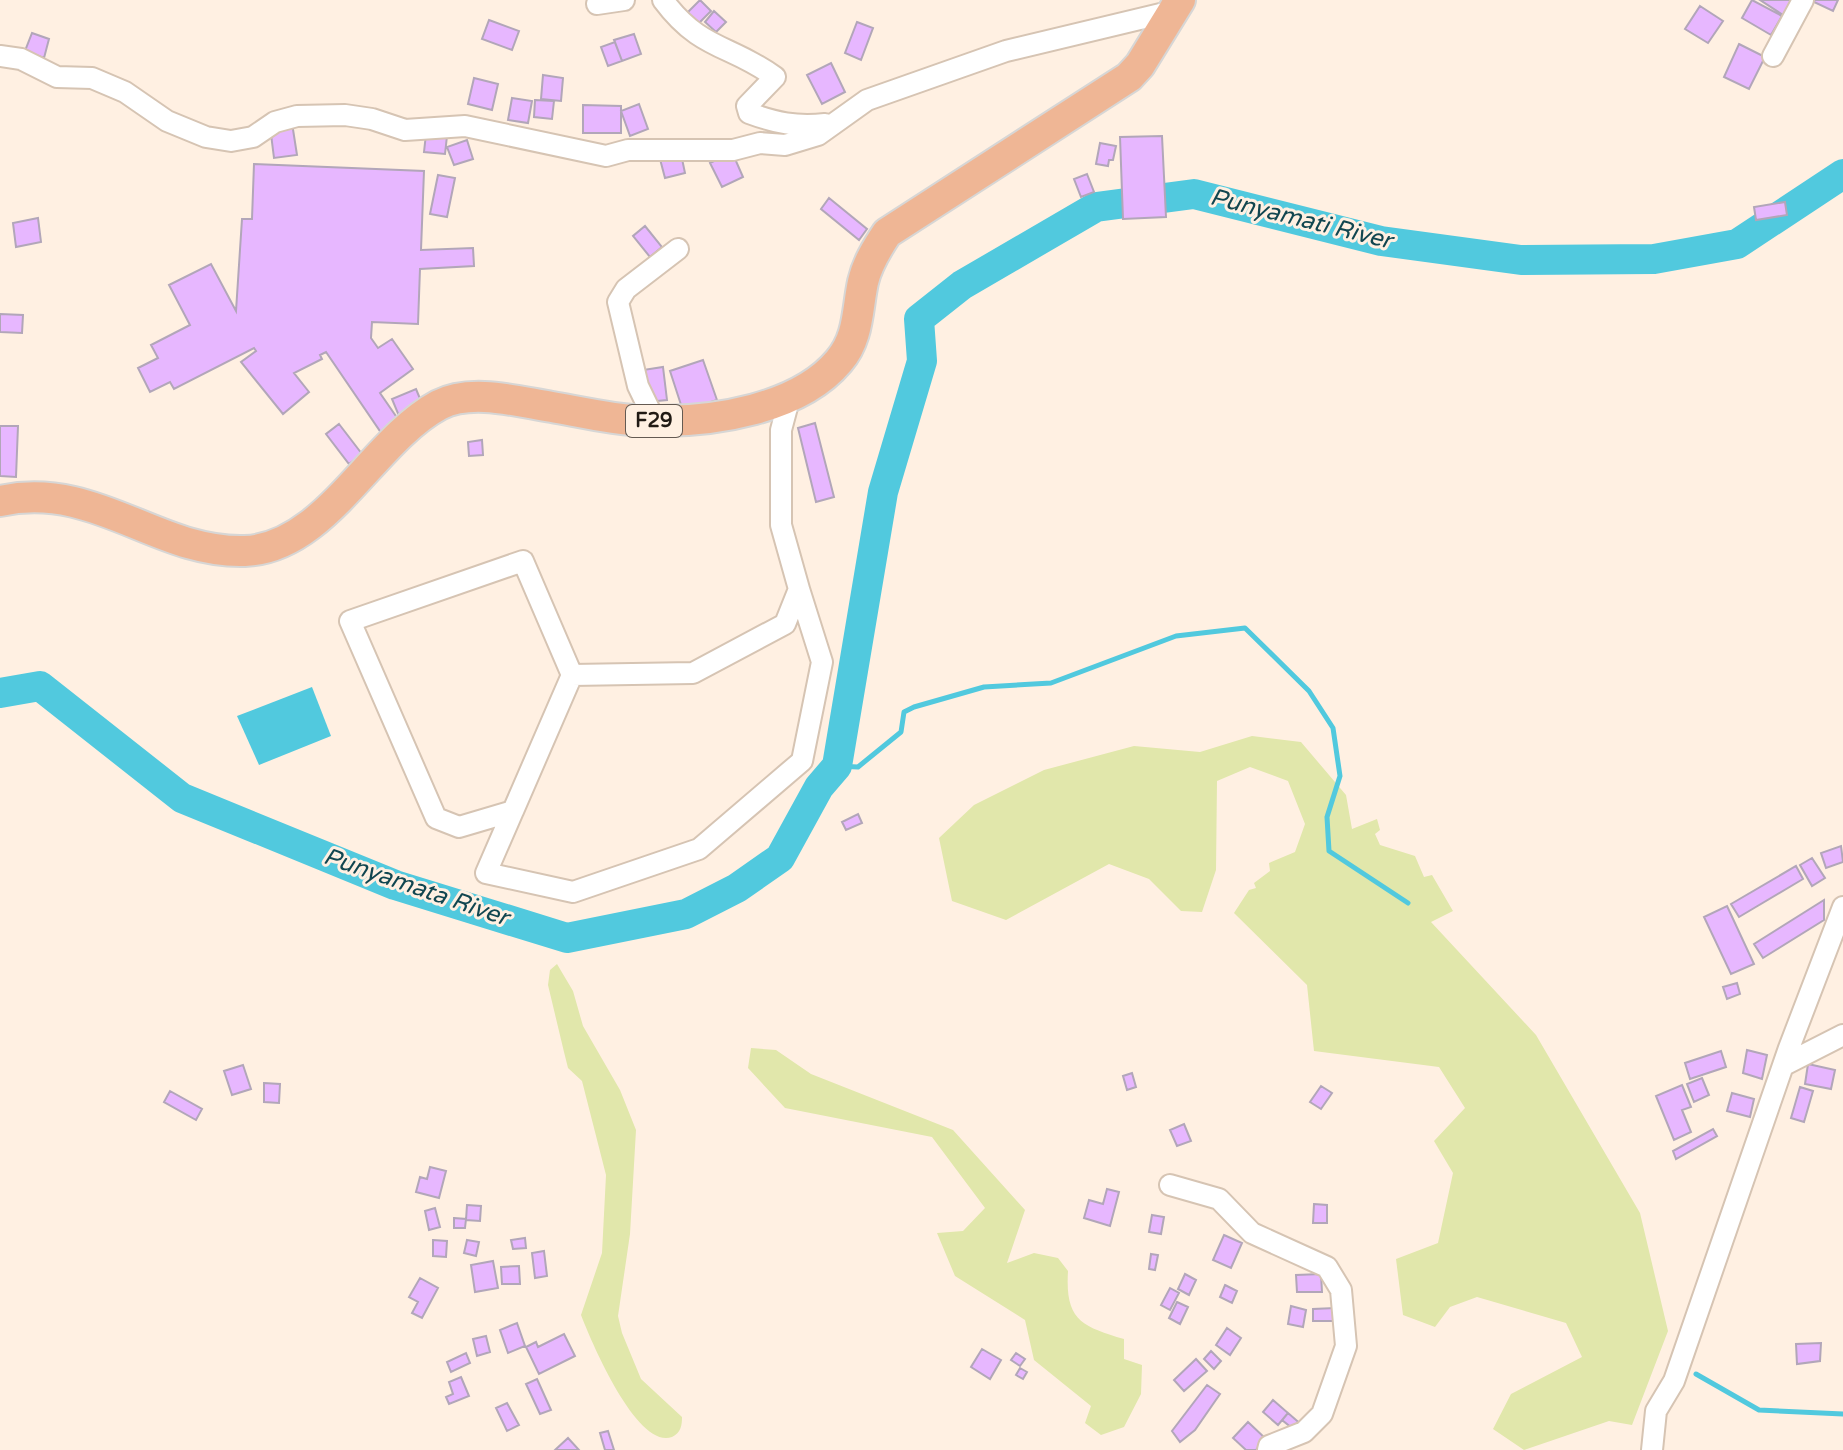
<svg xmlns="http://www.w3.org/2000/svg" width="1843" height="1450" font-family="'Varela Round',sans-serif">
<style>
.green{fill:#e1e7ab}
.water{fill:#51c9de}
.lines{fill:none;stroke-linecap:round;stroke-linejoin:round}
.stream{stroke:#51c9de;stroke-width:5}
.river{stroke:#51c9de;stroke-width:30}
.building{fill:#e7b7ff;stroke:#b2a6b9;stroke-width:2}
.minor-casing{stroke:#d6c4b3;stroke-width:24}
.primary-casing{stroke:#d7d6d5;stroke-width:34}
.minor{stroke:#fff;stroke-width:20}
.primary{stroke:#efb695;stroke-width:30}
.labels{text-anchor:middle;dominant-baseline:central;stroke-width:6;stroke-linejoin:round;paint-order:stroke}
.shield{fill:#fff0e2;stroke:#645a52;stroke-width:2}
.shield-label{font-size:20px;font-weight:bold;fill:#211a14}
.water-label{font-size:24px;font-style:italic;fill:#114650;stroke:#fff0e2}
</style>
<rect width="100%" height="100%" fill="#fff0e2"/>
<!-- green -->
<path class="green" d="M1252 736 1301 742 1346 795 1352 829 1377 819 1380 830 1375 834 1380 845 1415 856 1424 877 1432 875 1453 911 1431 922 1536 1035 1640 1213 1668 1331 1632 1425 1609 1421 1524 1450 1493 1429 1511 1394 1582 1357 1566 1323 1477 1297 1450 1307 1435 1327 1403 1315 1396 1259 1438 1243 1453 1173 1434 1141 1465 1108 1439 1067 1314 1051 1307 985 1234 913 1249 890 1256 888 1254 883 1270 871 1269 863 1295 852 1305 824 1288 781 1250 767 1217 781 1216 870 1202 912 1181 911 1149 879 1109 864 1006 920 952 901 939 838 974 805 1044 770 1134 746 1200 752Z
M557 964 573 991 583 1026 620 1090 636 1130 630 1234 618 1316 622 1333 641 1379 682 1417C682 1425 681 1433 672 1437 637 1450 591 1341 581 1315L602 1253 606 1175 582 1081 568 1068 564 1052 548 985 550 970Z
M751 1048 776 1050 811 1074 953 1130 1025 1210 1007 1263 1034 1253 1058 1258 1068 1271C1065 1320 1081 1326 1124 1339V1359L1142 1365 1141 1394 1124 1427 1101 1435 1085 1423 1091 1406 1034 1360 1025 1320 955 1276 937 1233 963 1231 985 1208 932 1137 785 1108 748 1068Z"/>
<!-- water -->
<path class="water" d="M312 687 331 736 259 765 237 716Z"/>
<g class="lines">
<!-- stream -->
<path class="stream" d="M837 766 858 767 901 732 904 712 914 707 984 687 1051 683 1176 636 1245 628 1309 691 1333 728 1340 776 1327 817 1329 851 1408 903
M1696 1374 1759 1410 1843 1414"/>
<!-- river -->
<path class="river" d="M0 693 40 686 182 798 395 885 567 938 686 914 737 888 780 858 819 787 837 766 883 492 922 361 919 319 962 285 1096 207 1194 194 1381 241 1521 260 1654 259 1737 244 1843 174"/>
</g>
<!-- building -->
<path class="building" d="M700 0 711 11 698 24 687 13Z
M1752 0 1782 16 1771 35 1742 18Z
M1760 0H1792L1783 15Z
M1810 0H1838L1833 11Z
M1700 6 1723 21 1708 43 1685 29Z
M714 11 726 22 716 32 705 22Z
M489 20 519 31 512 50 482 39Z
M857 22 873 28 861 60 845 53Z
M32 33 49 39 44 58 25 51Z
M634 34 641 54 622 61 614 40Z
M615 42 622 61 608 66 601 47Z
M1739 44 1765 57 1749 89 1724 77Z
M831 63 845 92 822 104 807 75Z
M543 75 563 78 561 101 541 99Z
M474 78 498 84 492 110 468 104Z
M512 98 532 101 528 123 508 120Z
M535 100 554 101 552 119 534 117Z
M639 104 648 129 630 136 621 111Z
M583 105 621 106V133H583Z
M292 123 297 155 274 158 270 126Z
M426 134 447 136 445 154 424 152Z
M1162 136 1166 217 1123 219 1120 137Z
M467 140 473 159 454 165 447 147Z
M1100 143 1116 146 1113 160H1109L1108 166 1096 164Z
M732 152 743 177 722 187 710 163Z
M681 154 685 173 665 178 660 159Z
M254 164 424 171 421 250 473 248 474 266 420 269 418 324 372 322 371 338 378 348 392 339 413 369 380 393 400 422 382 434 326 352 320 355 322 359 294 373 309 392 283 414 241 362 256 351 254 348 174 389 170 382 150 392 138 368 158 358 151 345 190 325 169 285 211 264 236 311 242 219H252Z
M1087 174 1094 192 1081 197 1074 179Z
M438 175 455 178 447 217 430 214Z
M829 198 867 229 859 240 821 209Z
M1785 202 1787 215 1756 220 1754 207Z
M38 218 41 242 16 247 13 223Z
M645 226 662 247 650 257 633 236Z
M0 314 23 315 22 333 0 332Z
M703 360 717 400 683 411 670 371Z
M663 367 667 400 647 402 643 370Z
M416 389 423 406 399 416 392 399Z
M815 423 834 497 816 502 798 428Z
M339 424 362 454 349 464 326 434Z
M0 426H18L16 477 0 476Z
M482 440 483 455 469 456 468 442Z
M858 814 862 823 846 830 842 822Z
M1841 846 1843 862 1826 868 1821 853Z
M1812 858 1825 878 1812 886 1800 865Z
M1796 866 1803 879 1739 917 1731 904Z
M1824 900V920L1763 958 1754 944Z
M1727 906 1754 964 1731 974 1704 917Z
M1737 983 1740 994 1727 999 1723 987Z
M1747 1050 1767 1055 1762 1079 1743 1073Z
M1721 1051 1726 1067 1690 1079 1685 1063Z
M1808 1064 1835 1070 1831 1089 1805 1084Z
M243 1065 251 1089 232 1095 224 1071Z
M1132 1073 1136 1087 1127 1090 1123 1076Z
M1702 1078 1709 1095 1694 1102 1687 1084Z
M264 1083 280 1084 279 1103 264 1102Z
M1682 1085 1691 1107 1682 1110 1691 1132 1674 1140 1656 1096Z
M1321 1086 1332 1093 1321 1109 1310 1102Z
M1800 1087 1813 1091 1804 1122 1791 1118Z
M170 1091 202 1109 196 1120 164 1102Z
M1732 1093 1754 1099 1750 1117 1727 1111Z
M1184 1124 1191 1141 1177 1146 1170 1130Z
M1713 1129 1717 1136 1676 1159 1673 1151Z
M430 1167 446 1171 439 1198 416 1192 420 1177 427 1179Z
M1107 1189 1119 1192 1110 1226 1084 1218 1089 1200 1103 1204Z
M1314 1204 1327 1205V1223H1313Z
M467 1205 481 1206 480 1221 466 1220Z
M435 1208 440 1227 429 1230 425 1211Z
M1152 1215 1164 1217 1161 1234 1149 1232Z
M454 1218 466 1219 465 1228H454Z
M1224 1235 1242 1243 1231 1268 1213 1260Z
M525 1238 526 1248 513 1249 511 1240Z
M433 1240 447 1241 446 1257 433 1256Z
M467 1240 479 1242 476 1256 464 1253Z
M544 1251 547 1276 535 1278 532 1253Z
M1151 1254 1158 1255 1155 1270 1149 1269Z
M493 1261 498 1288 475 1292 471 1265Z
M519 1266 520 1284H502L501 1267Z
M1185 1274 1196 1280 1189 1295 1178 1289Z
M1321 1274 1322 1292H1297L1296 1275Z
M420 1278 438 1288 422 1318 412 1313 418 1302 409 1297Z
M1225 1285 1237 1291 1232 1303 1220 1297Z
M1170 1288 1179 1293 1170 1310 1161 1305Z
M1177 1302 1188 1307 1180 1324 1169 1318Z
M1291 1306 1306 1310 1303 1327 1288 1324Z
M1335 1308V1321H1313V1309Z
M517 1323 525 1346 508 1353 500 1330Z
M1227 1328 1241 1338 1230 1355 1216 1345Z
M564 1334 575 1356 539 1374 526 1347 536 1342 538 1347Z
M486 1336 490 1352 477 1356 473 1339Z
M1821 1343 1820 1361 1797 1364 1796 1344Z
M982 1349 1001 1360 990 1379 971 1367Z
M1211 1351 1221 1361 1214 1369 1204 1359Z
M466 1353 470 1363 451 1372 447 1362Z
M1016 1353 1025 1359 1020 1366 1011 1360Z
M1196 1359 1207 1371 1184 1391 1174 1380Z
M1020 1368 1027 1372 1023 1379 1016 1375Z
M461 1377 469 1396 449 1404 446 1397 453 1394 449 1382Z
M537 1379 551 1410 540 1414 526 1384Z
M1207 1385 1220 1394 1195 1430 1180 1442 1172 1431Z
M1273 1400 1288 1413 1278 1425 1263 1412Z
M507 1403 519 1425 507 1431 496 1408Z
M1288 1413 1303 1426 1297 1432 1282 1420Z
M1248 1422 1266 1439 1256 1450H1246L1233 1438Z
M608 1431 614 1450H605L600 1433Z
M568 1438 579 1450H555Z"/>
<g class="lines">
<defs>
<path id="minor" d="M602 0 597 4 624 0
M663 0C701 51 730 44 775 77L747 106 749 113C776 123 796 127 825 124
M0 56 21 59 57 77 92 78 125 92 167 121 206 137 231 141 253 137 275 122 297 116 345 115 372 119 405 130 465 126 606 156 628 150H733L760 143 785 145 818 135 867 100 1006 51 1173 11
M1773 56 1803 0
M790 396 781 430V525L799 589 785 624 693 673 572 675 523 561 350 621 436 818 459 827 513 811 572 675 486 873 573 892 699 849 802 761 822 662 799 589
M655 421 638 386 618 302 626 289 678 249
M1786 1064 1843 1035
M1170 1185 1219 1199 1252 1233 1327 1267 1341 1290 1346 1346 1322 1414 1304 1432 1269 1446 1268 1450
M1652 1450 1656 1411 1674 1381 1789 1048 1843 907"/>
<path id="primary" d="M0 501C96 480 157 554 245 551 326 548 372 441 439 405 472 388 519 402 552 407 586 413 620 421 654 421 713 422 799 409 839 361 859 338 857 310 863 282 867 264 877 248 887 233L1129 77 1140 65 1180 0"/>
</defs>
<!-- minor casing -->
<use href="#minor" class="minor-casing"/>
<!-- primary casing -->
<use href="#primary" class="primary-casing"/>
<!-- minor -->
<use href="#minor" class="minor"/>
<!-- primary -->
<use href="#primary" class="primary"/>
</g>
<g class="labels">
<!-- shield labels -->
<rect class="shield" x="626" y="405" width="56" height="32" rx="6"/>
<g class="shield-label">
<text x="654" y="421">F29</text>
</g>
<!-- water labels -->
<g class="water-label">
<text transform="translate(1301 219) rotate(14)">Punyamati River</text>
<text transform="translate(416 887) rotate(19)">Punyamata River</text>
</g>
</g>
</svg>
